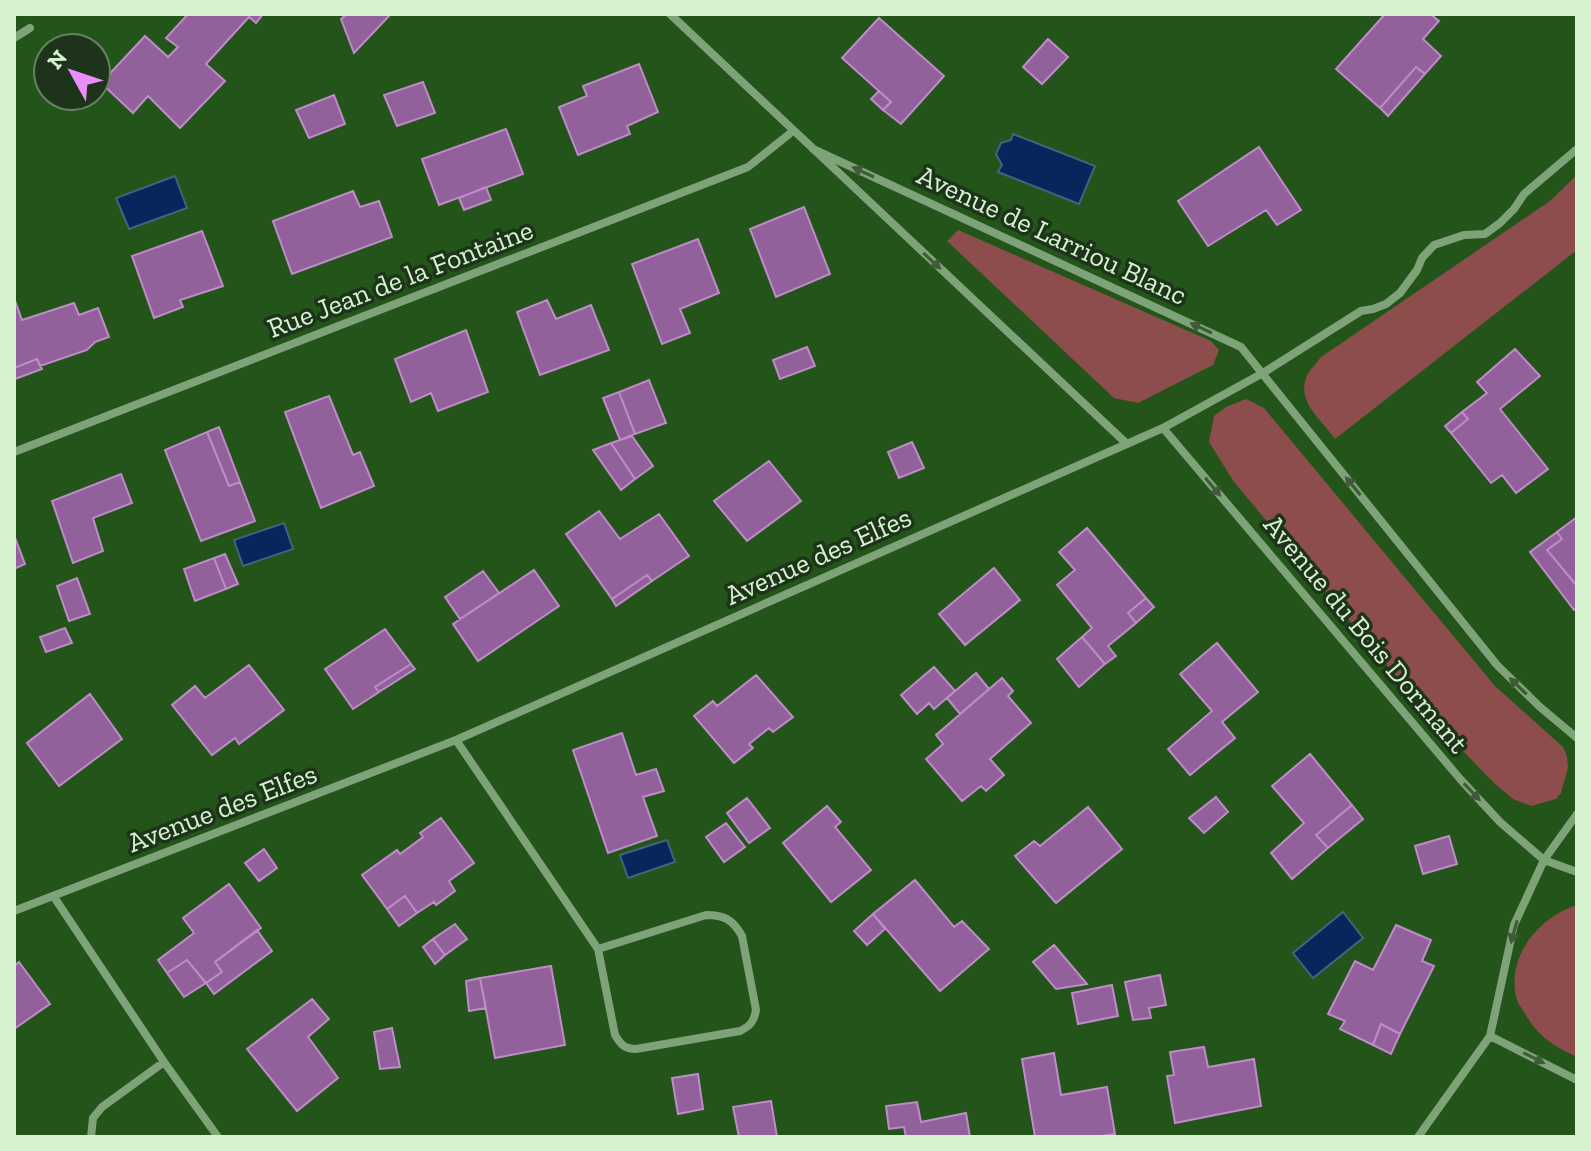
<svg xmlns="http://www.w3.org/2000/svg" width="1591" height="1151" font-family="'Zilla Slab',serif">
<style>
.green{fill:#8e4d4d}
.water{fill:#06265c;stroke:#44637f;stroke-width:2}
.building{fill:#92619c;stroke:#bf8bc9;stroke-width:2}
.lines{fill:none;stroke-linecap:round;stroke-linejoin:round}
.minor{stroke:#7fa378;stroke-width:8}
.oneway{fill:#405b3b}
.labels{text-anchor:middle;dominant-baseline:central;stroke-width:7;stroke-linejoin:round;paint-order:stroke}
.street-label{font-size:28px;fill:#d6f2d1;stroke:#1e341a}
</style>
<rect width="100%" height="100%" fill="#235419"/>
<!-- green -->
<path class="green" d="M1577 175V250L1335 439C1323 421 1297 403 1306 378 1308 371 1317 363 1321 357L1550 201Z
M958 230 1211 341 1219 350 1213 365 1138 403 1114 398 947 241Z
M1246 399 1264 408 1495 686 1563 747 1567 756 1568 768 1561 793 1556 799 1531 806 1513 799 1494 783 1432 719 1234 482 1209 442 1214 416 1226 407Z
M1577 905V1057C1552 1045 1539 1037 1525 1014 1524 1012 1519 1004 1518 1003 1503 960 1538 917 1577 905Z"/>
<!-- water -->
<path class="water" d="M1013 134 1095 166 1079 204 998 172 1002 165 996 154 1001 143 1011 140Z
M175 176 187 208 129 229 116 198Z
M284 523 293 549 243 566 234 540Z
M667 840 675 862 628 878 620 855Z
M1343 912 1363 938 1313 978 1293 953Z"/>
<!-- building -->
<path class="building" d="M188 14H263L256 23 249 17 206 64 225 81 180 128 148 96 133 113 101 83 145 36 168 57 178 47 166 38Z
M347 14H387L389 16 354 53 341 19Z
M1385 14H1430L1439 21 1423 39 1441 56 1425 74 1416 67 1380 108 1336 69Z
M879 18 944 76 901 124 883 110 891 102 842 58Z
M1048 39 1068 57 1042 84 1023 67Z
M639 64 658 112 627 126 630 134 578 155 559 107 587 96 583 86Z
M1416 67 1425 74 1388 116 1380 108Z
M423 82 435 113 397 126 384 95Z
M879 91 891 102 883 110 871 99Z
M334 95 345 124 309 138 296 110Z
M506 129 523 174 439 205 422 159Z
M1259 147 1301 210 1277 225 1266 210 1208 246 1178 201Z
M486 187 491 200 464 210 459 198Z
M353 191 360 207 379 201 392 237 292 274 273 221Z
M804 207 830 274 776 297 750 229Z
M202 231 223 286 180 300 183 307 154 318 132 256Z
M698 239 719 293 680 309 690 333 662 344 632 264Z
M14 298 22 320 74 303 79 315 98 308 109 337 95 342 87 350 40 366 37 359 14 368Z
M547 300 556 319 591 305 609 350 540 375 517 312Z
M466 330 488 392 438 411 431 393 411 402 395 359Z
M807 347 815 366 780 379 773 360Z
M1515 349 1540 376 1500 409 1548 469 1516 493 1502 475 1491 483 1451 433 1468 419 1462 412 1487 393 1477 382Z
M37 359 42 369 15 379 14 368Z
M649 380 666 423 635 434 619 392Z
M619 392 635 434 620 440 603 398Z
M329 396 353 455 360 452 374 486 321 508 285 412Z
M1462 412 1468 419 1451 433 1445 426Z
M219 427 240 482 229 486 207 432Z
M207 432 229 486 240 482 255 521 201 541 165 450Z
M632 436 653 466 635 479 611 443Z
M912 442 924 468 899 478 888 452Z
M611 443 635 479 621 490 593 450Z
M769 461 801 501 747 541 714 501Z
M121 474 132 503 93 518 103 551 73 563 52 501Z
M599 511 620 539 659 514 689 556 652 581 647 575 612 599 566 534Z
M1577 517V586L1547 550 1562 539 1557 532Z
M1087 528 1146 598 1128 613 1136 623 1108 646 1116 656 1105 664 1082 637 1092 628 1057 585 1075 570 1059 552Z
M1557 532 1562 539 1547 550 1577 586V608L1574 610 1530 552Z
M14 535 25 564 14 569Z
M225 554 238 584 226 589 214 558Z
M214 558 226 589 195 601 184 569Z
M994 568 1020 600 965 645 939 614Z
M534 570 559 606 478 661 453 624Z
M483 571 499 593 460 619 445 597Z
M647 575 652 581 616 606 612 599Z
M77 578 90 614 69 621 57 586Z
M1146 598 1154 607 1136 623 1128 613Z
M65 628 72 643 46 652 40 637Z
M385 629 411 664 375 687 379 692 353 709 325 669Z
M1082 637 1105 664 1079 687 1057 659Z
M1217 643 1258 692 1222 722 1235 738 1190 775 1168 749 1212 711 1180 674Z
M411 664 415 669 379 692 375 687Z
M249 665 284 710 239 744 235 738 212 755 172 705 195 686 205 698Z
M934 667 955 691 934 709 929 703 917 714 901 695Z
M976 673 989 689 960 714 947 698Z
M756 675 793 717 773 732 769 728 749 744 753 748 734 763 694 716 713 701 717 706Z
M1002 678 1013 691 1008 696 1031 723 990 759 1004 775 986 791 981 786 962 801 926 759 943 744 936 735Z
M90 694 122 739 59 786 27 743Z
M622 733 636 775 656 769 664 791 643 797 657 836 608 853 573 750Z
M1310 754 1352 805 1316 835 1328 848 1292 879 1271 853 1304 823 1272 786Z
M1216 797 1228 812 1204 833 1189 818Z
M747 798 770 828 749 843 727 813Z
M1352 805 1363 819 1328 848 1316 835Z
M827 806 841 822 835 827 871 870 831 902 783 843Z
M1088 807 1122 849 1056 903 1015 856 1034 841 1040 846Z
M441 818 474 863 449 881 455 891 436 905 434 902 417 913 405 896 387 909 362 875 397 850 400 854 423 837 420 833Z
M726 823 745 847 724 862 706 837Z
M1449 836 1457 864 1423 874 1415 846Z
M264 849 277 868 259 881 245 863Z
M915 880 954 927 962 921 989 949 940 991 873 914Z
M229 884 261 928 215 962 222 972 206 983 187 960 167 973 158 960 194 933 183 918Z
M405 896 417 913 399 926 387 909Z
M873 914 885 929 867 945 854 931Z
M455 924 467 939 445 955 433 939Z
M1396 925 1431 940 1422 961 1434 966 1400 1034 1381 1024 1373 1045 1340 1029 1345 1021 1328 1014 1355 961 1373 970Z
M257 930 272 951 214 994 206 983 222 972 215 962Z
M433 939 445 955 435 964 423 947Z
M1054 945 1087 984 1056 989 1033 962Z
M187 960 206 983 184 997 167 973Z
M19 962 50 1004 14 1029V966Z
M551 966 565 1045 495 1058 480 978Z
M1160 975 1166 1005 1149 1008 1151 1018 1133 1020 1125 982Z
M480 978 486 1008 469 1011 466 981Z
M1112 985 1118 1016 1078 1024 1072 993Z
M312 999 329 1019 308 1037 338 1078 297 1111 247 1049Z
M1381 1024 1400 1034 1391 1054 1373 1045Z
M392 1028 400 1067 380 1069 374 1032Z
M1204 1047 1208 1067 1254 1059 1261 1106 1175 1123 1167 1076 1174 1075 1170 1052Z
M1054 1053 1061 1095 1107 1087 1115 1134 1095 1137H1035L1022 1059Z
M698 1074 703 1109 678 1114 672 1078Z
M771 1101 777 1137H739L733 1107Z
M917 1102 921 1122 966 1113 970 1137H906L904 1127 889 1129 886 1106Z"/>
<g class="lines">
<!-- minor -->
<path class="minor" d="M670 14 1127 444
M14 38 30 28
M813 149 1241 347 1497 665 1540 707 1577 738
M1163 428 1461 780 1500 822 1544 860 1577 872
M14 452 748 167 793 131
M456 740 598 949 615 1035C621 1045 625 1049 636 1049L740 1031C750 1026 754 1022 756 1010L742 936C733 920 725 915 706 915L598 949
M54 897 164 1062 218 1137
M14 911 456 740 1163 428 1263 373 1361 311 1373 309 1386 304 1400 293 1417 270 1422 258 1434 245 1464 235 1485 234 1500 223 1514 209 1524 194 1577 149
M1490 1036 1577 1080
M91 1137 93 1118 102 1107 164 1062
M1418 1137 1490 1036 1514 925 1544 860 1577 814"/>
</g>
<!-- one-way arrows -->
<defs><path id="oneway-solid" d="M-6-.8H1V-3.2L6.5 0L1 3.2V.8H-6Z" transform="scale(2)"/></defs>
<g class="oneway">
<use href="#oneway-solid" transform="translate(863 172) rotate(-155)"/>
<use href="#oneway-solid" transform="translate(932 261) rotate(43)"/>
<use href="#oneway-solid" transform="translate(1201 328) rotate(-155)"/>
<use href="#oneway-solid" transform="translate(1353 486) rotate(-129)"/>
<use href="#oneway-solid" transform="translate(1213 487) rotate(50)"/>
<use href="#oneway-solid" transform="translate(1518 686) rotate(-136)"/>
<use href="#oneway-solid" transform="translate(1472 792) rotate(47)"/>
<use href="#oneway-solid" transform="translate(1514 932) rotate(105)"/>
<use href="#oneway-solid" transform="translate(1534 1058) rotate(27)"/>
</g>
<g class="labels">
<!-- street labels -->
<g class="street-label">
<text transform="translate(1052 235) rotate(25)">Avenue de Larriou Blanc</text>
<text transform="translate(400 279) rotate(-21)">Rue Jean de la Fontaine</text>
<text transform="translate(818 556) rotate(-24)">Avenue des Elfes</text>
<text transform="translate(1366 634) rotate(50)">Avenue du Bois Dormant</text>
<text transform="translate(222 808) rotate(-21)">Avenue des Elfes</text>
</g>
</g>
<!-- border -->
<rect width="1591" height="1151" fill="none" stroke="#d6f2d1" stroke-width="32"/>
<!-- north arrow -->
<g transform="translate(72 72) rotate(310)"><circle r="38" fill="#1e341a" stroke="#688063" stroke-width="2"/>
<path d="M0-6L14 30L0 20L-14 30Z" fill="#ea8dfd"/>
<text y="-12" font-size="22" font-weight="bold" text-anchor="middle" fill="#d6f2d1">N</text>
</g>
</svg>
